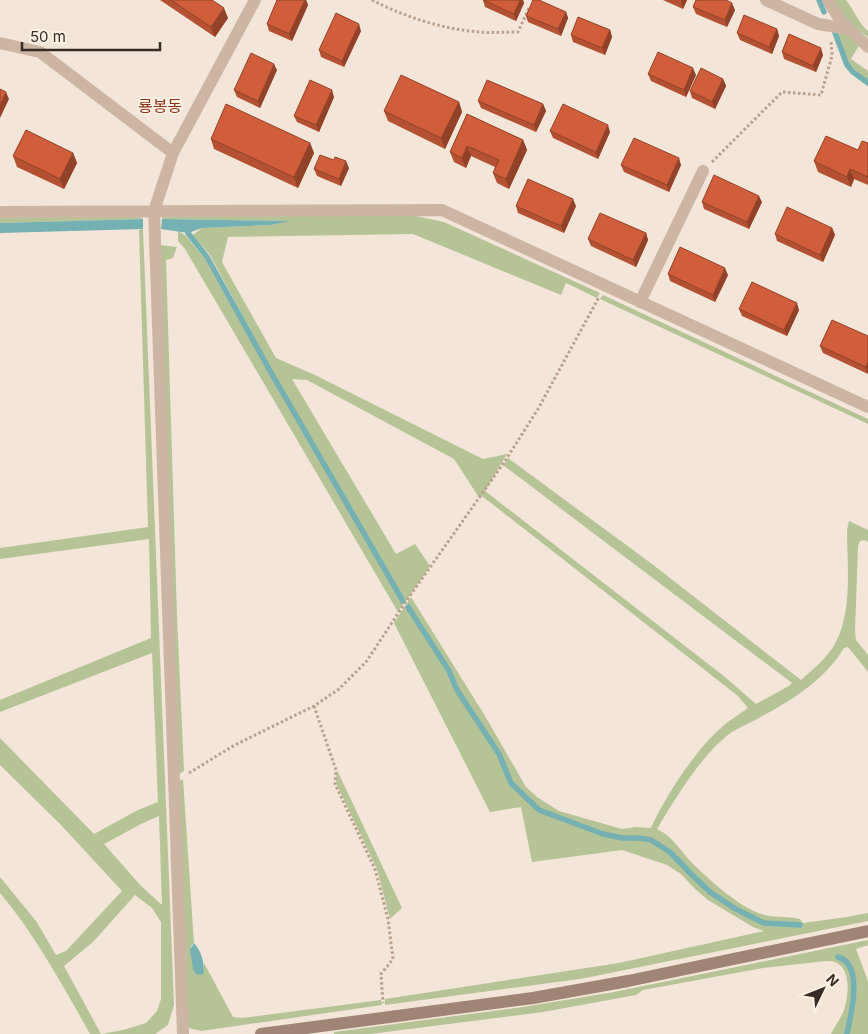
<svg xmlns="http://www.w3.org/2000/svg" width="868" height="1034" font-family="Inter,'Noto Sans KR',sans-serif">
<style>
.green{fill:#b5c397;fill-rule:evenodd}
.water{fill:#75b0b2}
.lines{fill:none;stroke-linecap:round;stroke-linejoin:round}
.stream{stroke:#75b0b2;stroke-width:5.5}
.path{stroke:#b8a08d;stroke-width:3;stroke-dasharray:2.5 2.5;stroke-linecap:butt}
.street{stroke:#ccb6a3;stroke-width:12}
.secondary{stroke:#a08475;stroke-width:12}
.wall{fill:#b35132}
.shaded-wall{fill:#924229}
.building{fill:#d05e3a;stroke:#924229}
.labels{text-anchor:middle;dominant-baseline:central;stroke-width:4;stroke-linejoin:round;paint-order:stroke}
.quarter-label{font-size:16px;fill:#8c3419;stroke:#fbf1e5}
</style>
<rect width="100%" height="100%" fill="#f3e6d8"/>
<!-- green -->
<path class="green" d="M833 0H846C855 11 858 23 868 31V37L847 22Z
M835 30H844L860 44 851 59 868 71V81L848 64Z
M163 213 411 215 444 222 600 293 597 298 566 283 561 295 413 234 228 237 222 262 276 358 315 375 483 459 507 454 485 491 725 677 756 704 789 686 792 683 503 465 508 458 652 564 801 680C813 669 827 658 835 644 853 610 847 566 847 530L849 521 868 530V542L864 540 860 541 858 546 855 631 856 640 868 655V672L848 647 844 648C824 681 792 700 759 718 750 723 740 727 732 732 703 752 675 799 657 829 674 837 680 851 693 864 710 880 742 910 765 915 776 918 788 916 800 919L803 923 847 917 868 913V921L580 979 385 1005V999L619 963 764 931 753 927 708 900 695 889 681 874 667 865 622 850 532 862 521 807 490 812 394 623 405 606 448 671 456 691 498 754 510 784 538 811 602 835 622 840 639 839 651 842 670 853 690 875 709 893 733 909 764 924 803 927 802 923 765 922 734 906 711 891 691 873 671 851 652 839 639 837H622L603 833 540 809 512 782 501 753 458 690 450 670 407 603 411 597 485 716 526 787 537 797 559 811 622 829 636 827 651 828C666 795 696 749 723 726 731 719 740 714 748 708L738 696 482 496 480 499 454 459 307 380 292 379 396 554 415 544 430 566 406 601 270 367 210 255 193 235 202 228 271 225 287 221 162 219Z
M138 215 143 219 0 223V217Z
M143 229 174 1005 168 1025 155 1034H90C63 986 36 936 0 893V877L36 921 56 955 66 951 122 891 61 825 0 765V738L94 834 138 810 158 802 152 653 0 712V700L151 638 149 539 0 559V548L148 527 139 230ZM159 816 162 905 141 886 104 844 143 823ZM135 895 152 908 161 922V999L157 1011 146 1023 123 1030 101 1034 64 966 93 942Z
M178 231 186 236 205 259 268 371 403 604 398 612 185 249 178 241Z
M160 245 177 247 173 258 166 260 177 616 184 771 179 774Z
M603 295 868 419V424L600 299Z
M337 770 402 908 390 919 377 869 336 783Z
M183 779 194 943 191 946 204 973V963L233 1017 242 1018 381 1000 382 1005 201 1031 189 1028 187 1021 179 781Z
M868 940V945L856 949 868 981V1034H848C852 1013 866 960 837 955L838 958C862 963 849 1017 845 1034H831C835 1026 841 1018 844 1010 848 997 851 975 840 965 836 961 831 961 826 961L763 968 643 990 636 995 543 1012 370 1034H334V1032L523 1007 614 992Z"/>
<!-- water -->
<path class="water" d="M143 219V229L0 233V223Z
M162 219 290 221 271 225 202 228 188 233 161 229Z
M194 943C202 952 204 962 204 973L201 975 196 974 193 969 190 950Z"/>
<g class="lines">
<!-- stream -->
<path class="stream" d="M819 0 824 12
M834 30 847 65 853 72 868 83
M188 233 207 257 269 369 403 601
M408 607 449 671 457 690 499 754 511 783 539 810 603 834 622 838H639L651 840 670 852 691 874 710 892 734 908 764 923 800 925
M838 957C864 964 851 1015 847 1034"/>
<!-- path -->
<path class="path" d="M372 0C405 17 442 29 479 32 492 33 505 32 518 32L529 8
M712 162 782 92 821 95 832 56 831 41
M314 706 336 770 335 784 375 869 388 919 393 959 381 974 383 1003
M189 773 233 746 314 706 339 689 366 662 407 600 505 461 538 409 599 297"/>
<!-- street -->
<path class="street" d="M766 0 818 24 849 29
M828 0 840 20 868 47
M0 43 40 52 173 153
M0 212 442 210 868 407
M640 302 703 171
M183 1034 154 211 173 153 255 0"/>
<!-- secondary -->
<path class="secondary" d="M261 1034 533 998 628 981 868 931"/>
</g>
<!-- wall -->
<path class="wall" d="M160 0H212L228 18 215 37Z
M277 0H306L308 5 292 41 269 31 267 24Z
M483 0H523L524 3 516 21 485 7Z
M663 0H687L683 9Z
M693 7 735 10 727 27 696 14Z
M566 12 568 18 561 36 528 22 526 16Z
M777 29 779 36 772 54 740 40 737 33Z
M610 30 612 37 605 55 573 42 571 35Z
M361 31 344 67 321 57 319 50Z
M782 52 823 55 816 72 784 59Z
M277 70 260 108 237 97 234 90Z
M648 74 696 75 686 97 651 81Z
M723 79 726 86 715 109 692 98 690 91Z
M334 97 319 132 297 122 294 116Z
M478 101 543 104 546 111 536 132 481 108Z
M459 102 462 112 445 149 388 121 384 111Z
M467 114 523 140 527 150 509 189 497 183 493 173 495 167 471 156 466 168 454 162 450 152Z
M550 131 610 132 598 159 553 138Z
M211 139 310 143 314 153 298 188 214 149Z
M868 143V185L854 179 851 187 818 172 814 161 858 150Z
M73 153 77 163 64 189 17 167 13 156Z
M621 165H681L669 192 624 172Z
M349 168 341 186 317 176 314 169Z
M702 202H762L749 229 704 209Z
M516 206H576L564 233 518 213Z
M832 228 835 235 823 262 777 241 775 234Z
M646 233 648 240 636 267 591 246 588 239Z
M668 274 728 275 715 302 670 281Z
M739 309 799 310 787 336 742 316Z
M868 336V374L823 353 820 346Z"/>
<!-- shaded-wall -->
<path class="shaded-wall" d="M305 0H306L308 5 292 41 289 34Z
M520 0H523L524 3 516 21 514 14Z
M681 0H687L683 9 681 2Z
M732 3 735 10 727 27 725 20Z
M224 8 228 18 215 37 211 27Z
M566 12 568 18 561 36 558 29Z
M359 24 361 31 344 67 342 61Z
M777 29 779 36 772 54 769 47Z
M610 30 612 37 605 55 602 48Z
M821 48 823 55 816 72 813 66Z
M274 64 277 70 260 108 258 101Z
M693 68 696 75 686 97 684 90Z
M723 79 726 86 715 109 712 102Z
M332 90 334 97 319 132 316 125Z
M6 92 9 99 0 118V106Z
M459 102 462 112 445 149 441 138Z
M543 104 546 111 536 132 534 125Z
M608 125 610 132 598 159 596 152Z
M523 140 527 150 509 189 506 179Z
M310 143 314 153 298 188 294 177Z
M467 146 471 156 466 168 462 158Z
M73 153 77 163 64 189 60 179Z
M679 158 681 165 669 192 667 185Z
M346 161 349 168 341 186 339 179Z
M850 169 854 179 851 187 847 177Z
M759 196 762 202 749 229 747 222Z
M573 199 576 206 564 233 561 226Z
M832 228 835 235 823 262 820 255Z
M646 233 648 240 636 267 633 260Z
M725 268 728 275 715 302 713 295Z
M797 303 799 310 787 336 784 330Z
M868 362V374L866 367Z"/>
<!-- building -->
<path class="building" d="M171 0H212L224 8 211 27Z
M277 0H305L289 34 267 24Z
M483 0H520L514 14Z
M533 0H539L566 12 558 29 526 16Z
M696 0H726L732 3 725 20 693 7Z
M336 13 359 24 342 61 319 50Z
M744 15 777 29 769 47 737 33Z
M578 17 610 30 602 48 571 35Z
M789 34 821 48 813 66 782 52Z
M658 52 693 68 684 90 648 74Z
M251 53 274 64 258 101 234 90Z
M701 68 723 79 712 102 690 91Z
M401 75 459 102 441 138 384 111Z
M310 80 332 90 316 125 294 116Z
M487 80 543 104 534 125 478 101Z
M0 89 6 92 0 106Z
M226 104 310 143 294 177 211 139Z
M563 104 608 125 596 152 550 131Z
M467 114 523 140 506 179 493 173 499 160 467 146 462 158 450 152Z
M26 130 73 153 60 179 13 156Z
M826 136 858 150 862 141 868 143V177L850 169 847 177 814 161Z
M634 138 679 158 667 185 621 165Z
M320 155 334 160 335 157 346 161 339 179 314 169Z
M714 175 759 196 747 222 702 202Z
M528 179 573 199 561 226 516 206Z
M787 207 832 228 820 255 775 234Z
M600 213 646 233 633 260 588 239Z
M680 247 725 268 713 295 668 274Z
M752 282 797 303 784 330 739 309Z
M832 320 868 336V362L866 367 820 346Z"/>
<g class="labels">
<!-- quarter labels -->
<g class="quarter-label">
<text x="160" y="106">룡봉동</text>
</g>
</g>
<!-- north arrow -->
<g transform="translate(823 989) rotate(47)" stroke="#fbf1e5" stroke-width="4" paint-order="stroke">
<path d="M0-4L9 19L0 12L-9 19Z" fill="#372b26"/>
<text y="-8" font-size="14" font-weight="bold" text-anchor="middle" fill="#372b26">N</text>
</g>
<!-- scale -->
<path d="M22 42v8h138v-8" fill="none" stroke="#372b26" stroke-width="2.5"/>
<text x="30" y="42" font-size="15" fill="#372b26" stroke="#fbf1e5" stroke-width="4" paint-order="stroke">50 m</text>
</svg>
